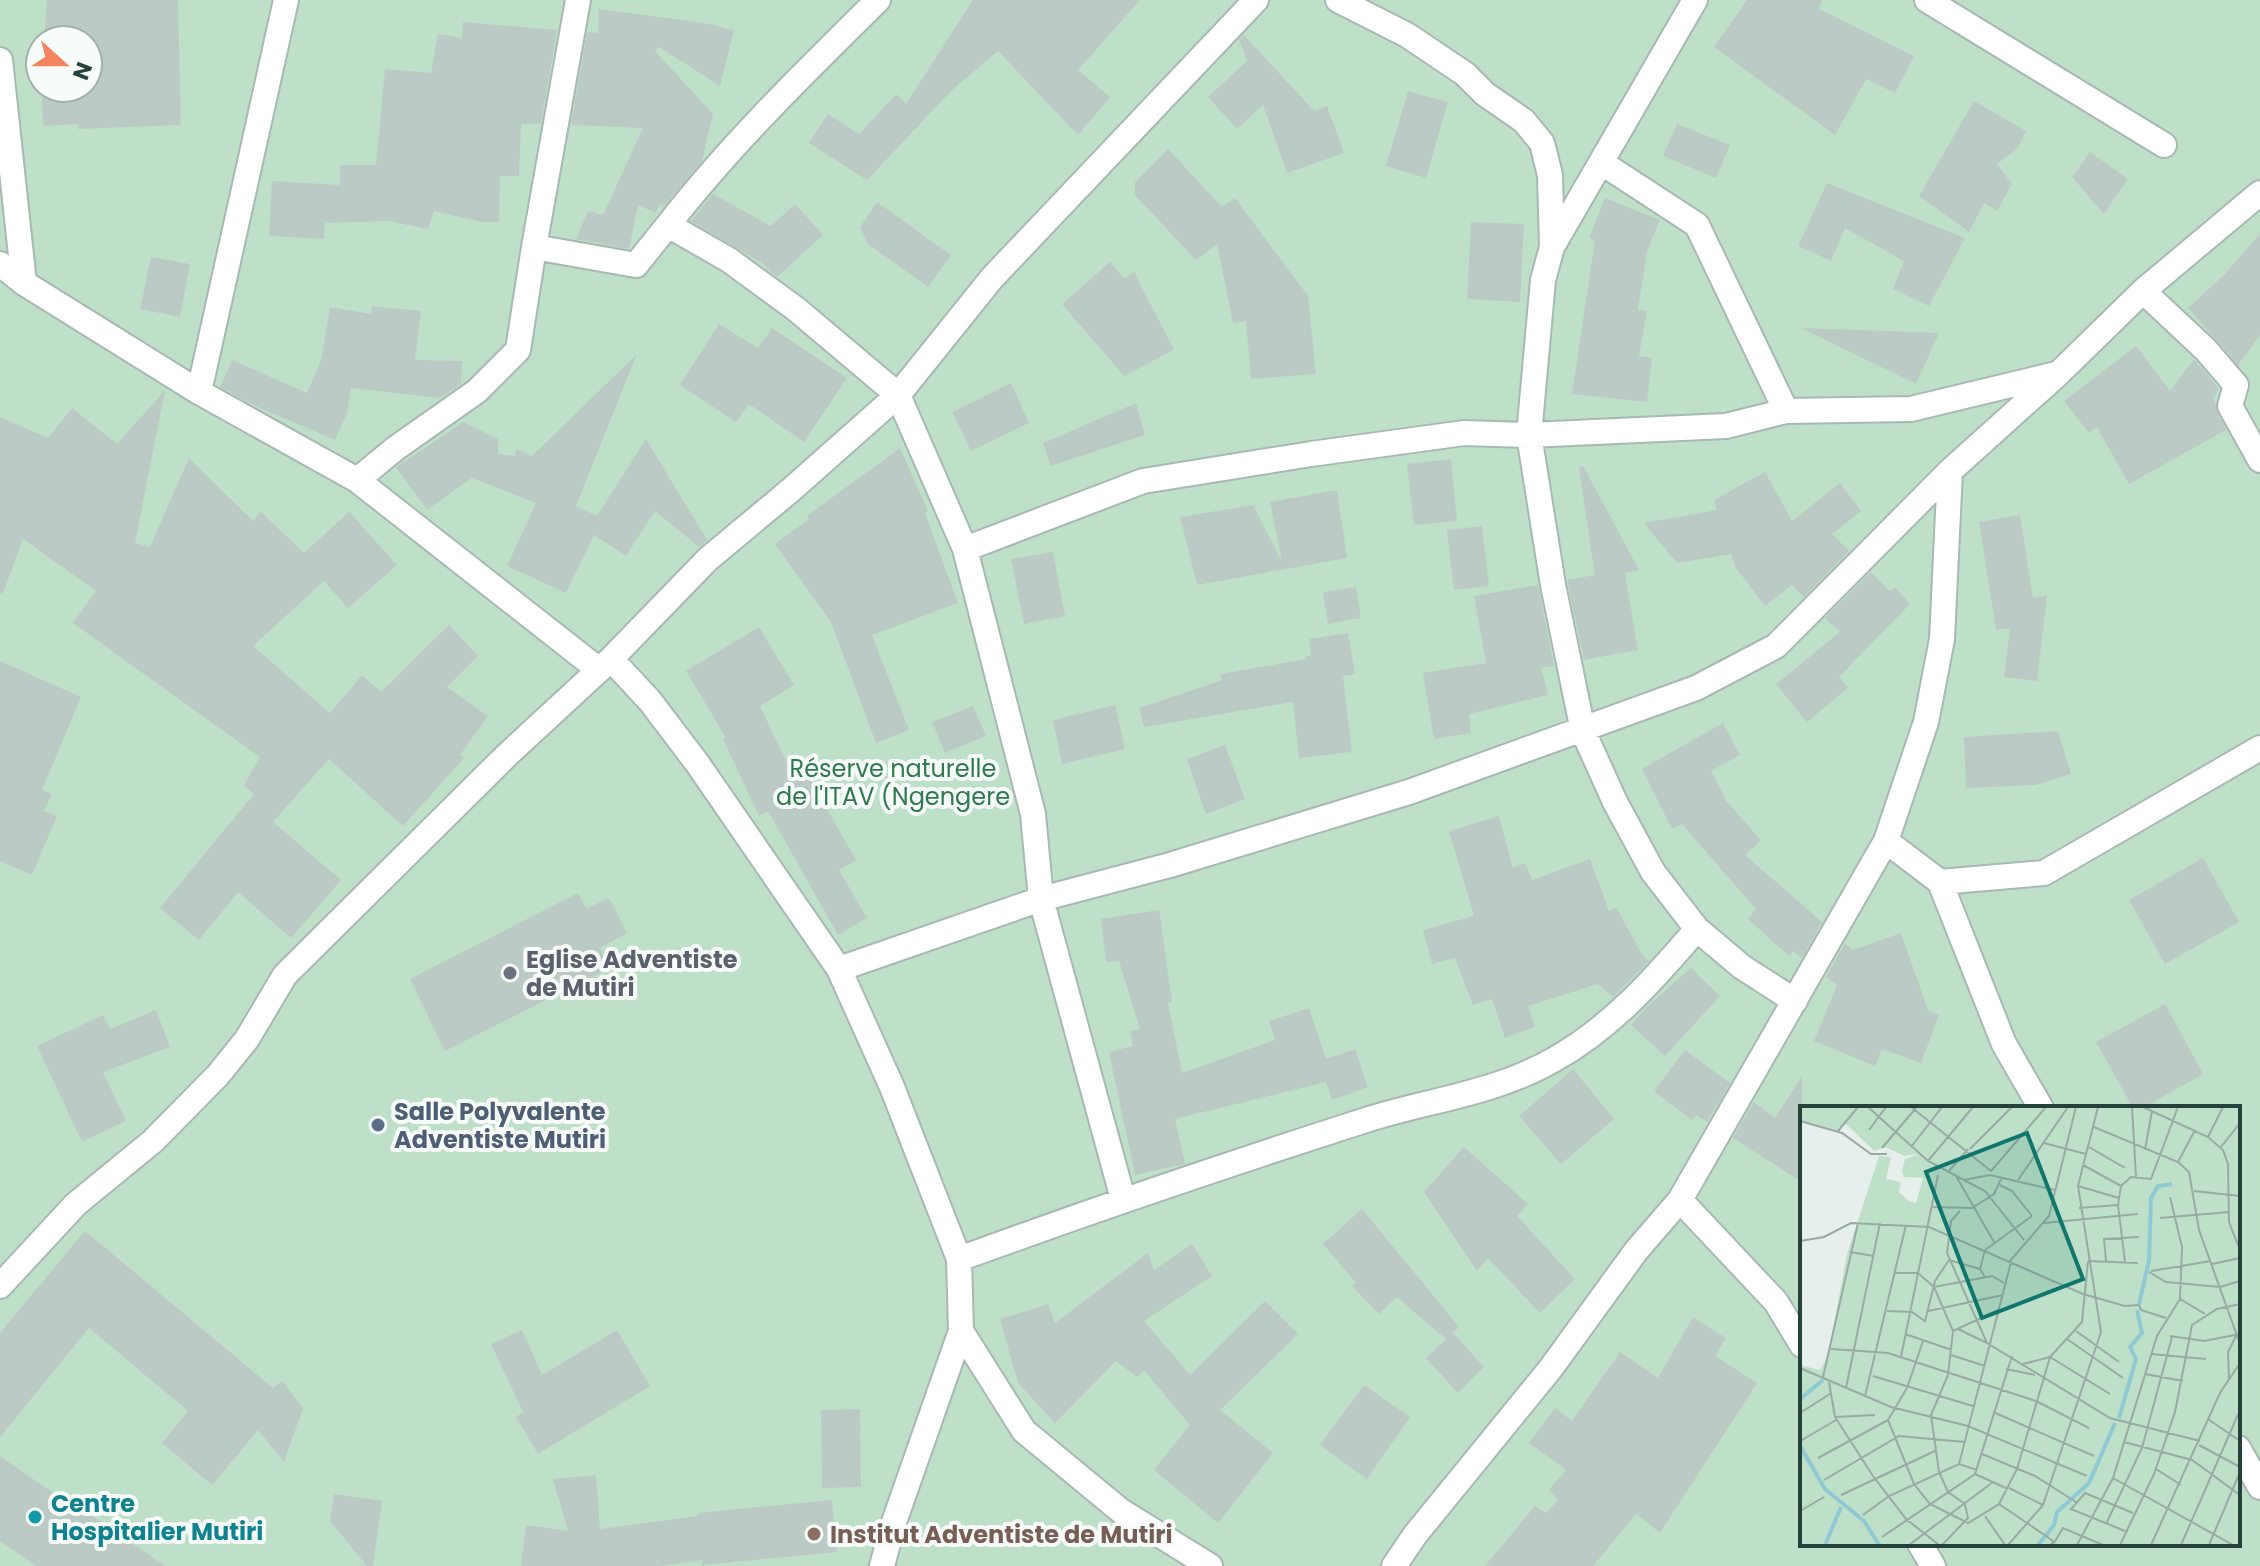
<svg xmlns="http://www.w3.org/2000/svg" width="2260" height="1566" font-family="Poppins,sans-serif">
<style>
.green{fill:#bfe0c8;fill-rule:evenodd}
.building{fill:#bbcac4}
.lines{fill:none;stroke-linecap:round;stroke-linejoin:round}
.minor-casing{stroke:#a8b8b2;stroke-width:28}
.minor{stroke:#fff;stroke-width:24}
.worship-dot{fill:#6b7280;stroke:#f7fbf9;stroke-width:3}
.service-dot{fill:#5c6f8a;stroke:#f7fbf9;stroke-width:3}
.culture-dot{fill:#0f9aa8;stroke:#f7fbf9;stroke-width:3}
.education-dot{fill:#8d6e63;stroke:#f7fbf9;stroke-width:3}
.labels{text-anchor:middle;dominant-baseline:central;stroke-width:8;stroke-linejoin:round;paint-order:stroke}
.park-label{font-size:24px;fill:#2d7a4b;stroke:#f7fbf9}
.worship-label{font-size:24px;font-weight:bold;fill:#5b616d;stroke:#f7fbf9;text-anchor:start}
.service-label{font-size:24px;font-weight:bold;fill:#4e5e75;stroke:#f7fbf9;text-anchor:start}
.culture-label{font-size:24px;font-weight:bold;fill:#0d838f;stroke:#f7fbf9;text-anchor:start}
.education-label{font-size:24px;font-weight:bold;fill:#785e54;stroke:#f7fbf9;text-anchor:start}
.inset-river{fill:none;stroke:#8ec9d4;stroke-width:4}
.inset-road{fill:none;stroke:#98aaa4;stroke-width:2}
.view{fill:#0f766e;fill-opacity:0.15;stroke:#0f766e;stroke-width:4}
.inset-edge{fill:none;stroke:#24423a;stroke-width:4}
</style>
<rect width="100%" height="100%" fill="#e6efeb"/>
<!-- green -->
<path class="green" d="M0 0H2260V1566H0ZM40 40H88V88H40ZM1802 1108H2238V1544H1802Z"/>
<!-- building -->
<path class="building" d="M47 0H178L181 125 78 129V124L43 126 42 88H88V40H44Z
M973 0H1140L1078 70 1110 97 1078 135 998 51 951 91 867 180 809 143 828 114 859 134 896 94 906 104Z
M1747 0H1822L1819 9 1914 56 1895 93 1866 79 1835 135 1714 47Z
M599 9 704 23 734 30 720 86 659 47 655 51 713 114 702 161 664 206 660 203 656 213 638 205 629 249 576 239 588 211 603 215 643 128 571 125 587 32 598 33Z
M463 22 557 30 541 124H521L519 176H500L499 222H482L434 211 428 229 387 221 325 223 324 239 269 236 272 181 340 185V165H376L385 69 431 73 438 34 462 38Z
M1244 35 1314 111 1327 106 1344 153 1287 173 1263 105 1237 129 1208 97 1247 61 1239 39Z
M1408 91 1448 102 1426 178 1386 166Z
M1974 101 2026 131 2017 149 1997 164 2012 184 1997 211 1984 203 1969 232 1919 196Z
M1677 124 1730 145 1716 178 1663 156Z
M1168 149 1222 207 1235 198 1308 296 1316 374 1251 379 1246 321 1233 323 1217 244 1196 260 1135 195V182Z
M2090 152 2128 179 2104 214 2072 177Z
M1827 183 1965 238 1929 306 1893 289 1904 261 1845 228 1831 261 1798 246Z
M713 194 771 226 795 204 823 235 777 277 762 263 691 221Z
M1605 198 1660 220 1647 251 1638 310 1647 311 1639 356 1652 358 1647 402 1572 394 1595 240 1589 238Z
M877 202 951 255 928 287 868 244 860 227Z
M1471 222 1524 224 1520 302 1467 299Z
M2260 234V335L2238 365 2188 308 2224 275Z
M151 257 190 264 180 317 140 309Z
M1110 262 1125 279 1134 272 1174 350 1124 376 1062 304Z
M372 306 421 311 415 360 462 361 461 384 440 398 351 388 347 413 335 440 253 405 220 387 232 360 307 393 321 360 330 307 371 314Z
M719 324 758 348 772 328 847 378 804 442 749 404 736 422 680 385Z
M1801 328 1889 331 1939 333 1916 384Z
M2136 346 2170 391 2194 359 2219 389 2213 399 2226 430 2129 484 2097 427 2089 433 2064 401Z
M637 354 576 506 597 516 646 439 707 540 699 547 655 511 626 556 594 535 566 593 507 566 536 503 472 478 427 510 396 467 464 422 498 439V454L515 456 516 449 532 456Z
M1011 383 1029 423 971 451 952 412Z
M165 390 135 543 150 547 189 458 253 521 261 512 304 553 349 512 397 565 348 608 324 581 253 646 330 713 362 675 381 692 449 625 478 656 447 687 488 716 460 755 464 758 403 826 329 759 273 822 341 880 291 938 238 892 199 940 160 908 254 794 244 785 260 757 73 623 96 591 23 539 3 593H0V417L48 438 72 408 117 444Z
M1136 403 1145 435 1051 466 1043 443Z
M900 448 928 511 925 513 958 603 872 635 909 730 876 743 831 622 775 544 809 519 807 516Z
M1451 459 1457 521 1414 525 1407 464Z
M1583 466 1639 570 1625 573 1638 650 1584 660 1567 580 1595 575 1579 468Z
M1765 472 1792 521 1840 483 1861 511 1832 534 1849 551 1804 597 1792 585 1765 606 1736 568 1731 554 1677 563 1644 523 1717 510 1714 500Z
M1337 490 1347 558 1197 585 1180 517 1253 505 1282 562 1270 502Z
M2020 515 2033 598 2047 595 2037 681 2004 677 2010 628 1996 630 1979 522Z
M1482 526 1489 586 1454 590 1447 530Z
M1053 552 1065 616 1024 624 1011 559Z
M1871 572 1890 591 1895 587 1910 604 1839 677 1848 688 1807 722 1776 684 1840 632 1825 618Z
M1538 585 1554 666 1541 668 1548 695 1469 714 1471 733 1434 739 1423 673 1486 663 1474 596Z
M1356 587 1361 618 1328 624 1323 592Z
M759 627 794 685 760 706 787 763 798 758 856 860 839 870 867 918 838 935 768 811 759 816 723 739 726 738 686 671Z
M1348 633 1355 674 1343 676 1352 752 1299 758 1293 702 1144 727 1139 708 1222 680 1220 674 1307 659 1306 656 1311 655 1309 639Z
M0 661 81 697 42 790 52 794 44 811 57 816 32 875 0 861Z
M1115 705 1125 749 1062 764 1053 720Z
M973 706 986 736 945 753 932 722Z
M1723 723 1740 755 1711 771 1727 802 1761 840 1745 855 1822 922 1802 958 1793 951 1789 956 1748 919 1756 909 1682 824 1672 829 1642 769Z
M2058 731 2071 774 2036 785 1966 788 1964 737Z
M1225 745 1245 799 1206 814 1187 759Z
M1499 816 1513 868 1525 863 1532 880 1590 859 1609 911 1616 907 1642 955 1649 961 1613 997 1598 984 1528 1006 1535 1027 1505 1038 1492 999 1473 1005 1455 958 1432 964 1423 930 1474 916 1449 831Z
M2203 858 2239 922 2165 964 2129 900Z
M578 893 586 909 609 898 627 933 600 948 610 968 445 1051 410 979Z
M1159 910 1172 1002 1168 1003 1182 1073 1275 1040 1269 1021 1309 1008 1326 1059 1355 1049 1368 1087 1332 1100 1326 1082 1175 1119 1185 1164 1135 1175 1109 1052 1133 1046 1130 1031 1140 1029 1119 961 1106 962 1101 919Z
M1901 933 1928 1010 1939 1015 1921 1063 1882 1049 1875 1066 1814 1041 1837 985 1826 977 1845 943 1853 950Z
M1691 968 1720 996 1665 1056 1631 1025 1648 1006Z
M2165 1004 2203 1074 2143 1108H2133L2096 1042Z
M156 1010 170 1047 103 1072 126 1121 82 1142 37 1046 103 1015 110 1029Z
M1685 1050 1730 1083 1707 1122 1696 1115 1692 1120 1654 1091Z
M1573 1069 1614 1119 1561 1164 1519 1116Z
M1802 1076V1182L1733 1138 1754 1102 1775 1118Z
M1464 1147 1528 1204 1517 1216 1575 1279 1540 1313 1488 1258 1477 1271 1424 1192Z
M1362 1209 1459 1327 1453 1333 1484 1367 1458 1393 1426 1358 1446 1339 1397 1297 1379 1314 1352 1286 1356 1283 1323 1244Z
M85 1231 273 1388 282 1381 303 1408 284 1462 258 1430 212 1485 162 1443 188 1411 89 1328 0 1437V1333Z
M1192 1244 1212 1276 1144 1321 1190 1375 1265 1301 1298 1334 1220 1410 1273 1453 1218 1523 1154 1470 1190 1425 1144 1370 1137 1377 1116 1361 1055 1423 1018 1383 1000 1319 1048 1304 1055 1323 1148 1253 1154 1270Z
M1693 1317 1726 1338 1715 1356 1757 1383 1660 1533 1636 1514 1593 1566H1485L1535 1506 1546 1513 1558 1500 1549 1490 1566 1470 1529 1443 1555 1408 1572 1421 1620 1352 1658 1378Z
M522 1330 542 1375 617 1330 650 1386 538 1454 516 1417 523 1412 491 1344Z
M1364 1385 1410 1417 1367 1479 1320 1445Z
M860 1409 861 1487 822 1488 821 1410Z
M0 1456 86 1516 88 1513 165 1566H36L0 1541Z
M596 1475 600 1529 698 1516V1513L832 1500 837 1552 702 1565V1560L659 1566H521L526 1525 568 1531 553 1479Z
M334 1494 382 1501 373 1566H367L330 1521Z"/>
<g class="lines">
<defs>
<path id="minor" d="M1338 0 1407 35 1465 74 1485 94 1524 121 1542 143 1550 175 1552 247
M1695 0 1552 247 1543 280 1529 435 1553 585 1583 731 1615 802 1653 872 1697 929 1742 967 1795 1001
M1927 0 2164 145
M0 60 24 283
M1602 163 1697 225 1786 411
M668 225C731 144 805 72 878 0
M534 247 636 265 668 225 729 260 796 309 898 395 965 549 1033 814 1041 899 1123 1199
M0 264 24 283 199 392 357 480 599 670
M2143 291 2206 350 2236 385 2230 406 2260 460
M199 392 286 0
M357 480 396 448 477 391 518 350 534 247 578 0
M965 549 1143 481 1311 454 1464 433 1529 435 1726 426 1786 411 1911 409 2056 374
M611 659 650 701 697 763 839 969 892 1087 959 1259 961 1331 1024 1431 1121 1511 1210 1566
M1886 841 1940 882 2004 1044 2041 1108
M1940 882 2044 873 2260 748
M839 969 1041 899 1170 865 1409 792 1696 688 1776 646 1950 471
M1680 1200 1776 1302 1802 1345
M959 1259C1093 1210 1229 1164 1366 1120 1429 1100 1497 1093 1555 1059 1612 1027 1655 978 1697 929
M0 1286 76 1204 153 1141 218 1075 247 1039 285 975 507 755 611 659 708 559 792 489 898 395 992 278 1256 0
M2238 1448 2260 1487
M1920 1544 1933 1566
M882 1566 893 1525 961 1331
M1394 1566 1415 1535 1551 1368 1636 1251 1680 1200 1886 841 1926 722 1942 639 1950 471 2059 373 2143 291 2260 193"/>
</defs>
<!-- minor casing -->
<use href="#minor" class="minor-casing"/>
<!-- minor -->
<use href="#minor" class="minor"/>
</g>
<!-- markers -->
<circle class="worship-dot" cx="510" cy="973" r="8"/>
<circle class="service-dot" cx="378" cy="1125" r="8"/>
<circle class="culture-dot" cx="35" cy="1517" r="8"/>
<circle class="education-dot" cx="814" cy="1534" r="8"/>
<g class="labels">
<!-- park labels -->
<g class="park-label">
<text x="893" y="768">Réserve naturelle<tspan x="893" dy="28">de l'ITAV (Ngengere</tspan></text>
</g>
<!-- worship labels -->
<g class="worship-label">
<text x="526" y="959">Eglise Adventiste<tspan x="526" dy="28">de Mutiri</tspan></text>
</g>
<!-- service labels -->
<g class="service-label">
<text x="394" y="1111">Salle Polyvalente<tspan x="394" dy="28">Adventiste Mutiri</tspan></text>
</g>
<!-- culture labels -->
<g class="culture-label">
<text x="51" y="1503">Centre<tspan x="51" dy="28">Hospitalier Mutiri</tspan></text>
</g>
<!-- education labels -->
<g class="education-label">
<text x="830" y="1534">Institut Adventiste de Mutiri</text>
</g>
</g>
<!-- overview -->
<g transform="translate(1800 1106)">
<rect width="440" height="440" fill="#e6efeb"/>
<path d="M0 1H440V439H0V259L20 264 28 250 47 148 79 50 91 51 86 73 101 76 99 86 109 95 116 97 123 72 104 71 102 65 105 53 118 48 105 50 85 41 74 45 46 18 37 25 0 15Z" fill="#bfe0c8"/>
<path class="inset-river" d="M339 198 349 155 351 92 358 80 372 78M0 293 23 274M319 312 336 253 330 241 342 227 337 204M0 340 25 383 64 415 79 439M25 439 41 401M238 439 254 419 257 406 289 377 315 317"/>
<path class="inset-road" d="M68 1 128 55 164 74 190 69 255 84M111 1 191 65M332 1 336 71M343 1 408 31 423 44 428 58 429 116 440 144M0 15 42 27 71 48H87M294 21 378 56 389 66 399 124 440 238M69 24 86 1M38 25 58 1M408 31 423 1M244 37 286 48M111 41 142 1M289 41 325 62M421 41 440 17M82 42 116 2M170 43 212 1M345 44 352 5M128 55 173 1M378 56 395 24M283 59 321 80M191 65 246 1M148 66 168 43M156 70 194 136M164 74 185 85 224 134M218 74 268 1M200 79 212 85 232 110M278 80 319 92M394 85 440 90M132 101 172 102 194 88 202 71M279 102 318 99M160 105 151 115 147 147 187 237 310 312 400 335M360 112 429 106M244 117 338 108M0 135 24 131 51 117 129 121 283 188 325 200 339 199 341 204 366 212M50 146 74 150M149 154 180 163M288 155 338 157M306 155 304 133 339 131M209 156 249 110 276 1M325 156 318 99 321 80 331 71 351 73 378 1M412 158 440 152M351 165 411 155M349 166 366 176 420 181 440 175M95 167H118L134 181 153 225 148 269 131 309 139 366 148 386 165 398 168 412 142 439M185 171 180 163 185 144 232 110M134 181 192 170 204 177M380 193 405 208M87 205 112 206 125 215 135 175 149 154M128 205 203 189M158 223 187 237M153 225 200 203M276 225 319 256M105 228 152 244M370 230 404 235 440 228M267 233 323 272M123 235 107 282 88 314 114 378 130 398 168 417 199 398 217 363 250 251 282 216 288 155M31 243 88 247 236 295 289 322M351 248 406 253M151 249 185 260M101 251 138 69M223 258 250 251 310 288M0 262 91 301 168 320 287 370M206 263 235 269M345 268 383 275M73 270 173 300M23 271 58 117M429 273 428 246 436 230M29 276 35 311 73 370 106 413 139 439M46 282 80 117M65 290 106 119M193 306 294 350M0 307 30 288M35 311 75 309M408 313 440 335M2 334 36 314M324 336 392 354 440 389M399 339 440 361M182 348 235 370 276 396M18 352 88 314M159 358 211 156M356 363 381 379M175 368 208 383M313 372 433 439M24 374 99 330 165 336M209 382 243 399M41 389 135 345M199 398 249 432 254 436 250 439M0 405 24 391M63 409 89 390 159 358 177 364M185 410 205 439M306 418 342 342 372 231M325 425 271 403 285 387 333 407M82 431 175 368 212 250M254 437 263 422 303 439M109 439 193 376M208 439 243 399 301 226 278 80 298 1M277 439 313 372 357 230 380 193 382 141 370 91M320 439 354 368 375 306 392 219 417 203 440 198M351 439 420 287 440 257M381 439 440 304M409 439 440 366"/>
<path class="view" d="M227 27 283 173 182 212 126 66Z"/>
<rect width="440" height="440" class="inset-edge"/>
</g>
<!-- north arrow -->
<g transform="translate(64 64) rotate(111)"><circle r="38" fill="#f7fbf9" stroke="#a3b1ad" stroke-width="2"/>
<path d="M0-6L14 30L0 20L-14 30Z" fill="#f4845f"/>
<text y="-12" font-size="22" font-weight="bold" text-anchor="middle" fill="#24423a">N</text>
</g>
</svg>
